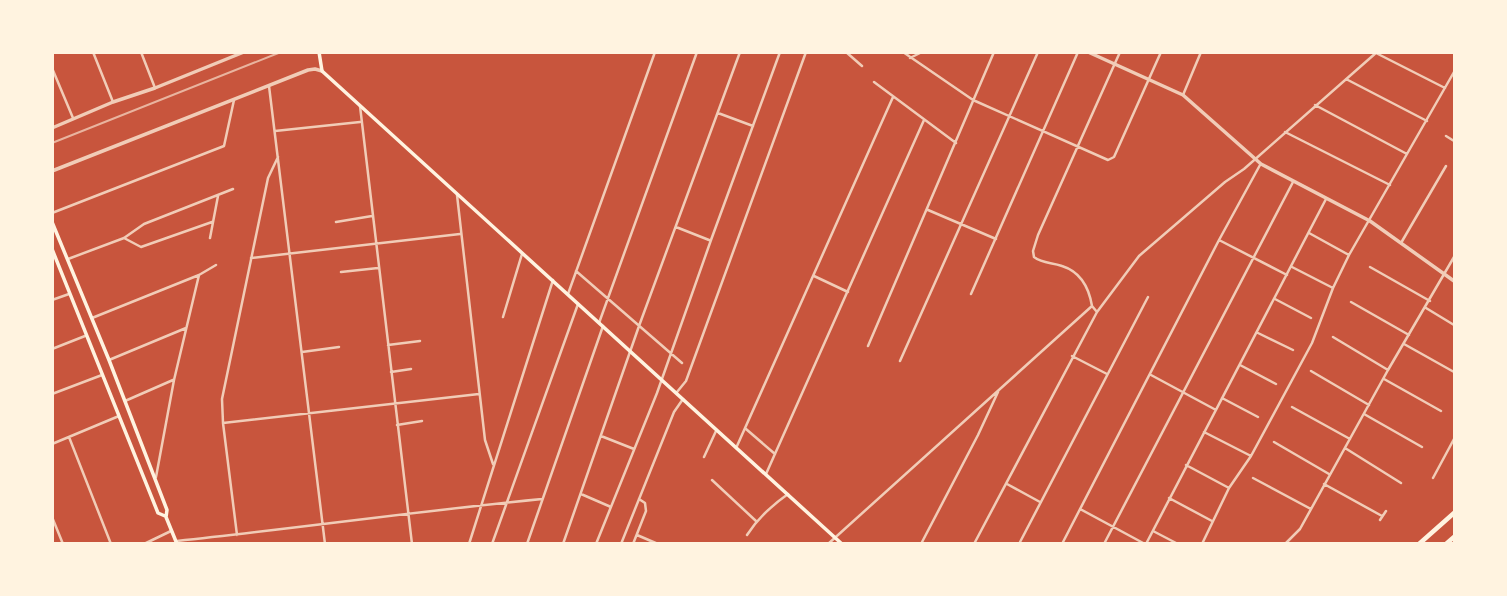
<svg xmlns="http://www.w3.org/2000/svg" width="1507" height="596" font-family="'PT Serif',serif">
<style>
.lines{fill:none;stroke-linecap:round;stroke-linejoin:round}
.minor{stroke:#f1ccb7;stroke-width:2.5}
.tertiary{stroke:#f1ccb7;stroke-width:3.5}
.secondary{stroke:#fff3e0;stroke-width:3.5}
.trunk{stroke:#fff3e0;stroke-width:4.5}
.rail{stroke:#e9b49f;stroke-width:2}
</style>
<rect width="100%" height="100%" fill="#c8553d"/>
<g class="lines">
<!-- minor -->
<path class="minor" d="M93 52 113 102
M141 52 155 88
M846 52 862 66
M903 52 973 100 1108 160 1114 157 1161 52
M1376 53 1445 88
M910 58 922 52
M52 68 73 118
M1346 79 1427 121
M874 82 956 143
M269 86 325 544
M1183 95 1201 52
M1315 105 1407 154
M360 106 412 544
M718 113 753 126
M275 131 360 122
M1285 132 1390 185
M1446 136 1454 141
M457 195 485 440 493 464
M928 210 996 239
M52 213 224 146 234 100
M336 222 372 216
M676 227 709 240
M1309 233 1349 255
M124 238 141 247 212 222
M210 238 218 196
M1219 240 1287 275
M1401 243 1446 166
M251 258 460 234
M68 259 124 238 144 224 233 189
M1292 267 1333 288
M1370 267 1430 301
M576 271 682 363
M341 272 378 268
M814 276 848 292
M568 294 655 52
M971 294 1078 52
M1275 299 1311 318
M52 300 69 294
M1351 302 1409 335
M1092 306C1089 288 1081 272 1062 266 1052 262 1043 264 1034 257L1033 251 1038 235 1120 52
M1426 308 1454 325
M503 317 522 254
M92 318 199 275 216 265
M599 323 697 52
M1258 333 1293 350
M1333 337 1388 370
M1404 344 1454 372
M388 345 420 341
M868 346 994 52
M52 349 85 336
M302 352 339 347
M1072 356 1107 374
M109 360 186 328
M900 361 1038 52
M1240 365 1276 384
M1311 371 1369 405
M391 372 411 369
M1151 375 1216 410
M1384 379 1441 411
M677 392 686 381 806 52
M52 394 102 375
M1222 398 1258 417
M125 401 173 380
M1292 407 1350 439
M1364 414 1422 447
M223 423 479 394
M397 425 422 421
M746 429 775 454
M1204 432 1251 456
M601 436 634 449
M69 437 111 544
M1274 442 1329 474
M52 444 119 416
M737 446 893 97
M1345 448 1401 483
M704 457 716 431
M1186 465 1229 488
M766 474 924 120
M156 477 174 380 199 275
M1253 478 1311 509
M1433 478 1454 439
M712 480 756 521
M1007 484 1040 502
M1324 484 1382 516
M581 494 611 507
M1169 498 1212 521
M1080 509 1145 544
M52 517 63 544
M1380 520 1386 511
M1153 531 1178 544
M237 535 223 423 222 399 268 178 278 157
M637 535 658 544
M747 535C758 518 771 506 788 494
M177 541C299 528 420 511 542 499
M144 544 171 531
M469 544 553 280
M492 544 578 304
M527 544 603 326
M563 544 639 326 740 52
M596 544 657 393 711 240 780 52
M621 544 674 412 683 399
M633 544 646 511 645 503 639 499
M828 544 1092 306 1097 312
M921 544 978 435 998 392
M974 544 1097 312 1139 256 1225 182 1244 169 1377 52
M1019 544 1148 297
M1062 544 1219 240 1260 165
M1104 544 1293 182
M1146 544 1326 199
M1202 544 1229 488 1251 456 1312 343 1333 288 1349 255 1454 72
M1285 544 1300 529 1388 370 1454 257"/>
<!-- tertiary -->
<path class="tertiary" d="M1088 52 1183 95 1261 164 1370 221 1454 281
M52 128 113 102 155 88 244 52
M52 171 308 70 315 69 322 71"/>
<!-- secondary -->
<path class="secondary" d="M319 52 322 71 842 544
M52 222 109 360 167 510 166 517 177 544
M52 249 158 513 165 516"/>
<!-- trunk -->
<path class="trunk" d="M1419 544 1454 513
M1446 544 1454 537"/>
<!-- rail -->
<path class="rail" d="M52 143 281 52"/>
</g>
<!-- border -->
<rect width="1507" height="596" fill="none" stroke="#fff3e0" stroke-width="108"/>
</svg>
